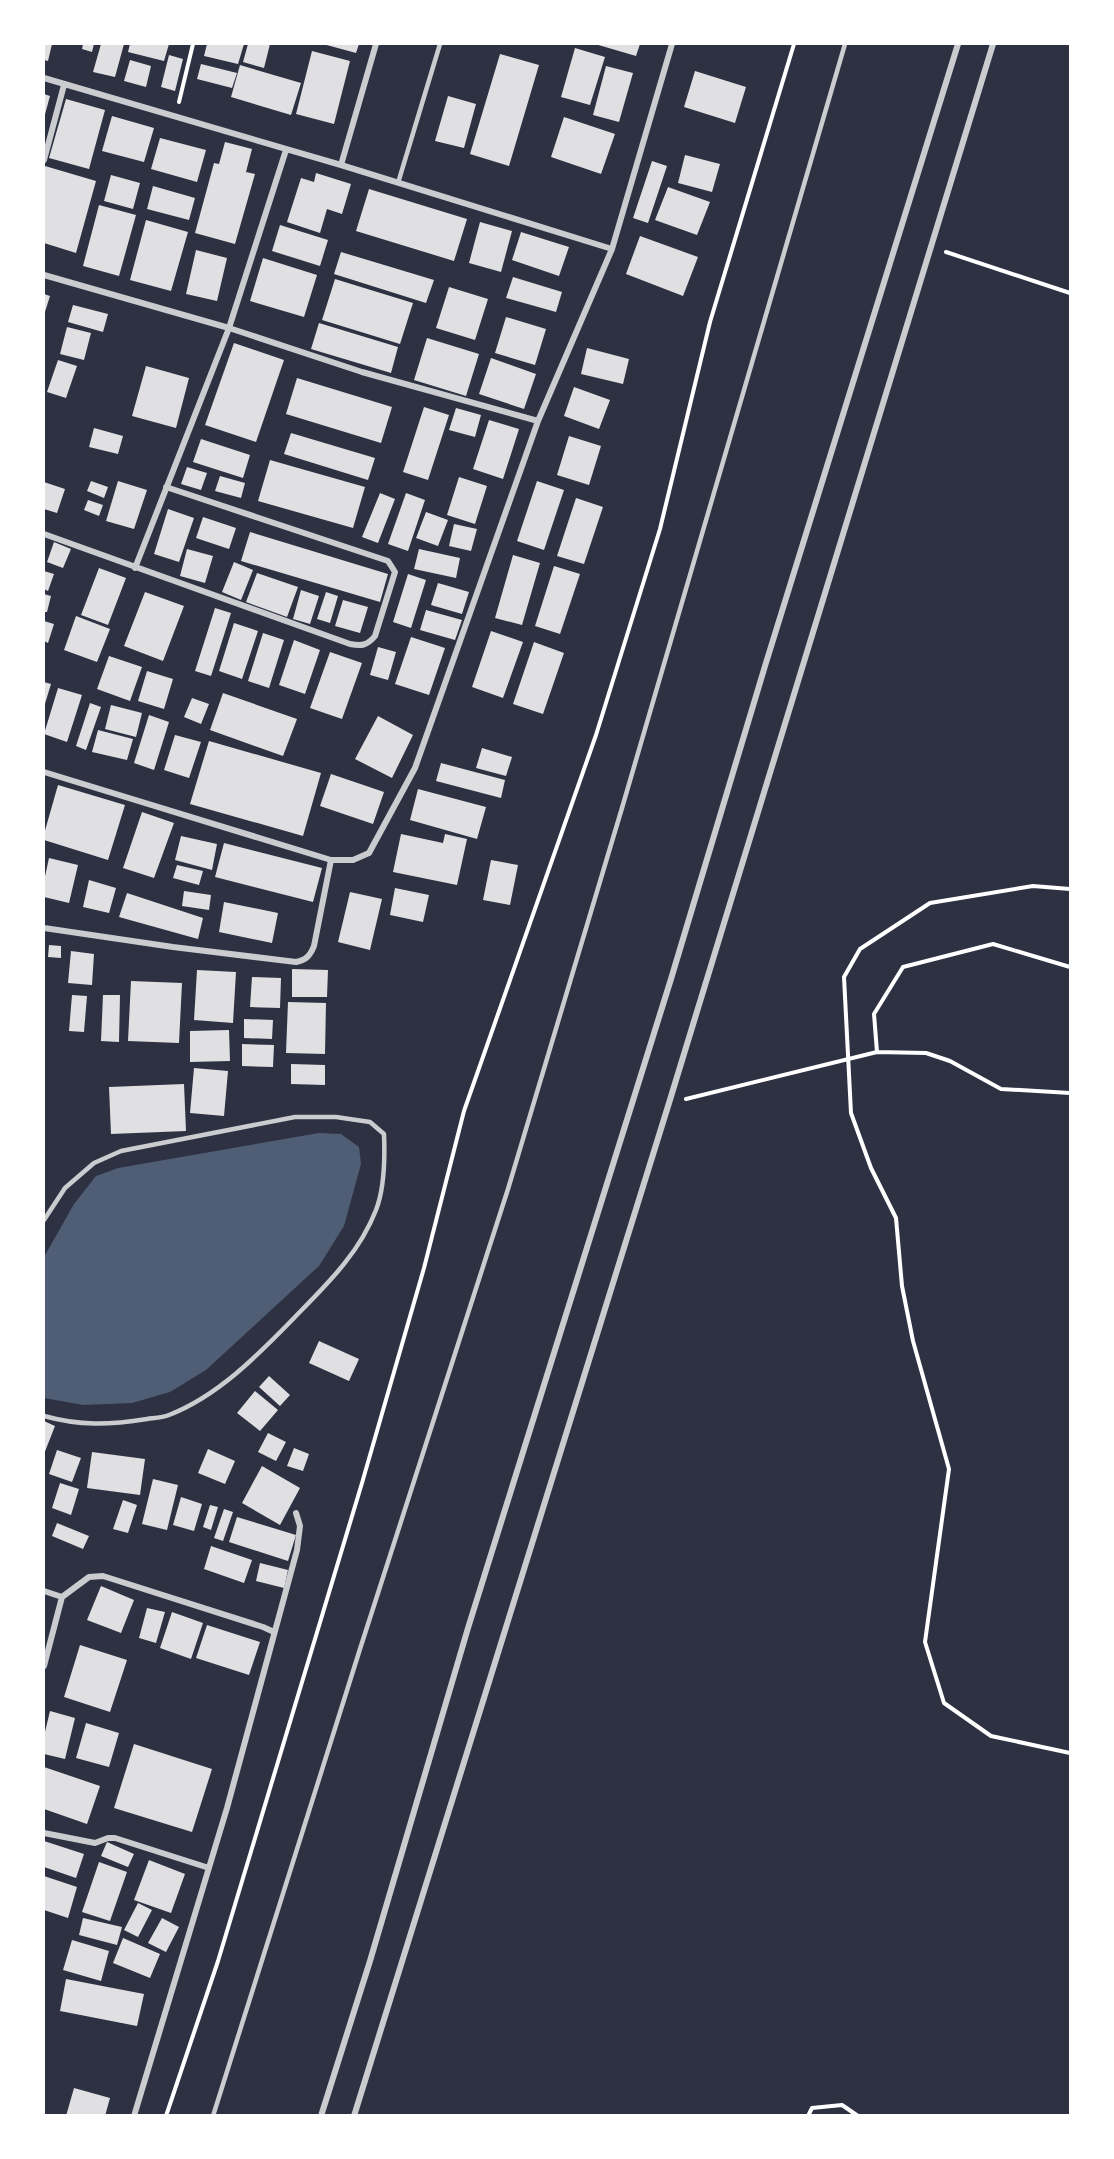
<svg xmlns="http://www.w3.org/2000/svg" width="1114" height="2159" font-family="Signika,sans-serif">
<style>
.water{fill:#4f5d75}
.building{fill:#e0e0e3}
.lines{fill:none;stroke-linecap:round;stroke-linejoin:round}
.path{stroke:#fff;stroke-width:4}
.service{stroke:#caccd0;stroke-width:4.5}
.minor{stroke:#caccd0;stroke-width:6}
</style>
<rect width="100%" height="100%" fill="#2d3142"/>
<!-- water -->
<path class="water" d="M319 1133 341 1134 359 1147 361 1164 344 1226 319 1266 206 1370 170 1392 132 1403 83 1405 44 1398V1257L74 1204 96 1176 118 1168Z"/>
<!-- building -->
<path class="building" d="M44 44H52L48 61 44 60Z
M83 44H94L92 52 82 49Z
M101 44H124L115 77 93 72Z
M130 44H169L164 61 128 52Z
M207 44H244L238 64 204 56Z
M248 44H270L264 68 243 62Z
M323 44H359L356 53Z
M595 44H640L636 56Z
M575 48 605 57 590 105 561 97Z
M312 51 350 61 334 124 296 114Z
M500 54 539 65 509 166 470 154Z
M169 55 183 59 175 91 161 87Z
M130 60 151 66 146 87 124 81Z
M201 64 237 73 232 88 197 79Z
M240 65 301 83 291 115 231 97Z
M606 66 633 73 619 122 593 115Z
M695 71 746 87 735 123 684 107Z
M44 94 50 96 44 118Z
M448 96 476 104 464 148 435 141Z
M66 99 105 110 89 169 49 158Z
M112 116 154 128 144 162 102 151Z
M564 117 615 134 601 174 551 157Z
M160 138 206 150 197 182 151 169Z
M225 142 252 149 246 172 255 174 235 244 195 233 214 163 219 164Z
M685 155 720 164 712 192 678 183Z
M652 161 667 166 648 223 633 218Z
M45 166 96 181 76 253 44 243V173Z
M316 173 351 184 342 214 327 209 320 233 287 222 301 178 314 182Z
M111 175 140 183 133 209 104 201Z
M153 186 195 198 189 220 147 209Z
M668 187 710 202 697 235 655 220Z
M369 189 467 219 454 261 356 231Z
M99 205 136 215 119 276 83 266Z
M146 220 188 232 171 291 130 280Z
M480 222 512 231 501 272 469 263Z
M280 225 328 240 320 266 272 251Z
M521 232 569 247 559 276 512 260Z
M640 236 698 257 683 296 626 274Z
M196 250 227 258 217 301 186 294Z
M341 252 434 280 426 303 334 274Z
M263 258 317 275 304 317 250 301Z
M513 277 562 292 556 312 506 298Z
M335 279 413 303 400 344 322 320Z
M449 287 488 299 475 340 436 328Z
M44 294 50 296 44 315Z
M73 305 108 314 103 332 68 322Z
M506 317 546 329 535 365 495 353Z
M319 323 398 347 391 373 311 349Z
M67 327 91 333 84 360 60 354Z
M427 338 479 354 466 396 414 380Z
M234 343 284 360 256 442 205 425Z
M587 348 629 359 623 384 581 374Z
M491 358 536 374 524 409 479 394Z
M58 360 77 366 66 398 47 392Z
M146 366 189 378 176 428 132 416Z
M297 378 392 407 381 443 286 414Z
M574 387 610 400 599 429 564 416Z
M424 407 449 415 428 480 403 472Z
M456 408 481 415 475 437 449 430Z
M489 420 519 429 503 479 473 469Z
M94 428 123 436 118 454 89 447Z
M291 433 375 458 368 480 284 454Z
M569 436 601 446 589 485 557 475Z
M201 439 250 455 243 478 193 462Z
M270 460 365 487 353 528 258 501Z
M187 467 207 473 201 490 181 484Z
M220 476 245 483 241 498 215 491Z
M459 477 487 486 475 524 447 515Z
M91 481 108 487 104 498 87 491Z
M118 481 147 490 134 529 106 521Z
M537 481 564 490 544 550 517 541Z
M44 482 65 489 57 513 44 509Z
M380 493 395 499 378 543 362 537Z
M406 493 425 500 408 551 388 544Z
M576 498 603 507 584 564 557 556Z
M88 500 103 505 99 516 84 510Z
M168 509 194 518 179 562 154 554Z
M426 512 448 520 438 546 416 538Z
M203 517 236 528 229 549 196 538Z
M454 524 477 529 471 551 449 546Z
M250 532 388 574 380 602 241 561Z
M54 542 71 549 63 568 47 562Z
M187 549 213 556 205 583 180 576Z
M419 549 460 558 456 578 414 569Z
M513 555 540 563 522 625 495 618Z
M234 562 253 570 241 600 222 592Z
M554 566 580 574 560 634 535 626Z
M99 568 126 578 108 625 81 615Z
M44 571 54 574 48 591 44 589Z
M257 573 298 587 287 617 246 602Z
M408 574 426 580 411 628 393 622Z
M438 583 469 592 462 614 431 605Z
M301 590 319 596 310 624 293 619Z
M145 592 184 606 163 661 124 646Z
M326 592 338 596 330 623 317 619Z
M44 594 51 596 47 612H44Z
M343 600 368 607 360 633 335 626Z
M215 608 231 613 211 676 195 671Z
M426 610 462 620 455 640 420 630Z
M76 616 110 629 97 662 64 650Z
M44 621 54 624 48 643 44 641Z
M234 623 258 631 242 679 219 671Z
M491 631 523 642 503 698 472 687Z
M263 633 284 640 269 688 248 681Z
M411 637 445 648 429 695 395 684Z
M294 640 320 650 305 694 279 685Z
M534 642 564 653 543 714 513 704Z
M378 647 396 652 388 680 370 675Z
M330 652 362 663 342 719 310 708Z
M109 656 142 667 130 701 97 689Z
M147 671 173 679 164 709 138 701Z
M44 682 51 684 44 707Z
M58 688 82 695 67 742 44 734Z
M223 693 297 719 283 756 210 730Z
M192 698 209 704 201 724 184 717Z
M90 703 101 707 86 750 76 746Z
M111 705 142 713 136 737 105 729Z
M149 715 169 722 154 770 134 763Z
M378 716 413 735 392 778 355 759Z
M98 730 133 739 127 760 92 752Z
M175 735 201 742 189 778 164 770Z
M209 741 321 773 303 836 190 804Z
M482 748 512 757 506 776 476 768Z
M441 763 505 780 501 798 436 781Z
M331 774 384 792 373 824 320 806Z
M58 785 125 805 108 860 44 840V834Z
M418 789 486 807 477 839 410 820Z
M142 812 174 823 154 878 123 868Z
M401 834 443 843 445 834 467 839 457 885 393 872Z
M181 836 217 844 212 870 175 860Z
M224 843 322 868 313 902 215 877Z
M49 858 78 865 69 903 44 897V881Z
M491 860 518 865 510 905 483 900Z
M177 865 203 871 199 885 173 878Z
M89 880 116 888 109 913 83 907Z
M395 888 429 895 423 922 390 915Z
M184 891 211 895 209 910 182 906Z
M350 892 382 899 370 950 338 942Z
M127 893 203 918 198 939 119 917Z
M224 902 278 913 272 943 219 932Z
M49 945 61 946V958L48 957Z
M71 951 94 954 92 985 68 983Z
M292 969 328 970 327 997H292Z
M197 970 236 972 233 1023 194 1020Z
M252 977 281 978 280 1008 250 1007Z
M131 981 182 983 179 1043 128 1041Z
M72 995 87 996 84 1032 69 1031Z
M103 995H120L119 1042 101 1041Z
M288 1002 326 1003 325 1054 286 1053Z
M244 1019 273 1020 272 1039 244 1038Z
M229 1030 230 1061 190 1062V1031Z
M242 1044 274 1045 273 1067 242 1066Z
M291 1064 325 1065V1085L291 1084Z
M194 1068 228 1071 224 1116 190 1113Z
M184 1084 186 1131 111 1134 109 1087Z
M319 1341 359 1359 349 1381 309 1363Z
M269 1376 290 1395 280 1406 259 1387Z
M255 1391 278 1410 260 1431 237 1413Z
M44 1421 55 1426 44 1454Z
M268 1433 286 1442 276 1461 258 1452Z
M294 1448 309 1454 303 1471 287 1466Z
M208 1449 235 1461 225 1484 198 1473Z
M57 1450 81 1458 72 1482 49 1474Z
M92 1452 145 1459 140 1495 87 1488Z
M262 1466 300 1488 280 1525 242 1503Z
M153 1479 178 1485 167 1530 142 1524Z
M60 1483 79 1489 71 1515 52 1508Z
M181 1497 202 1504 194 1531 173 1525Z
M123 1500 137 1505 128 1533 113 1529Z
M210 1505 218 1507 211 1530 203 1527Z
M224 1509 233 1512 223 1541 214 1538Z
M237 1517 296 1535 288 1561 229 1542Z
M57 1523 89 1536 83 1549 52 1536Z
M211 1546 252 1560 244 1583 204 1569Z
M260 1563 288 1570 284 1588 256 1581Z
M101 1586 134 1600 121 1633 87 1620Z
M147 1608 165 1612 156 1643 139 1638Z
M172 1612 203 1623 191 1659 160 1648Z
M207 1625 260 1642 249 1675 196 1658Z
M80 1645 127 1660 110 1712 64 1697Z
M50 1711 75 1718 65 1759 44 1754V1736Z
M86 1723 119 1733 109 1767 76 1758Z
M134 1744 212 1769 192 1832 114 1808Z
M44 1767 100 1786 87 1824 44 1809Z
M44 1841 84 1854 76 1878 44 1867Z
M107 1842 134 1854 128 1867 101 1856Z
M149 1860 185 1874 171 1913 134 1900Z
M99 1862 127 1872 110 1921 82 1912Z
M44 1876 77 1887 68 1918 44 1910Z
M138 1903 152 1910 138 1937 124 1930Z
M83 1918 122 1927 117 1945 79 1935Z
M162 1918 179 1927 166 1952 148 1943Z
M123 1938 160 1954 150 1978 113 1963Z
M72 1940 109 1951 101 1981 63 1970Z
M66 1979 144 1994 137 2026 60 2011Z
M74 2088 110 2098 105 2116H66Z"/>
<g class="lines">
<!-- path -->
<path class="path" d="M179 102 193 44
M946 252 1070 293
M1070 889 1033 886 930 903 860 949 844 977 851 1113 871 1168 896 1218 902 1286 913 1341 949 1469 925 1642 944 1703 991 1736 1070 1753
M877 1052 874 1014 903 967 993 944 1070 967
M686 1099 877 1052 926 1053 950 1061 1001 1089 1070 1093
M166 2116 218 1961 362 1483 424 1268 464 1111 596 735 660 529 710 322 794 44
M808 2116 812 2108 842 2105 858 2116"/>
<!-- service -->
<path class="service" d="M398 183 440 44
M44 1220 65 1188 94 1163 121 1151 295 1117H336L370 1122 384 1134C385 1158 385 1187 376 1210 359 1254 326 1285 294 1318 258 1355 218 1396 169 1415 162 1418 154 1418 147 1419 109 1425 80 1426 44 1416
M213 2116 360 1649 508 1189 622 808 845 44"/>
<!-- minor -->
<path class="minor" d="M44 78 341 165 612 249
M44 160 64 85
M341 165 376 44
M44 275 229 328 362 372 538 421
M44 534 350 644C361 646 367 646 375 636L395 572 388 561 166 487
M135 568 229 328 286 150
M44 772 331 860H353L369 853 415 768 538 421 612 249 672 44
M44 928 173 947 296 962C306 960 310 956 314 946L331 860
M44 1591 62 1597
M62 1597 89 1577 103 1576 263 1627 274 1632
M44 1666 62 1597
M44 1833 95 1843 108 1838H115L209 1868
M134 2116 227 1808 297 1550 300 1526 296 1513
M321 2116 370 1961 468 1628 671 979 765 666 958 44
M354 2116 669 1103 993 44"/>
</g>
<!-- border -->
<rect width="1114" height="2159" fill="none" stroke="#ffffff" stroke-width="90"/>
</svg>
